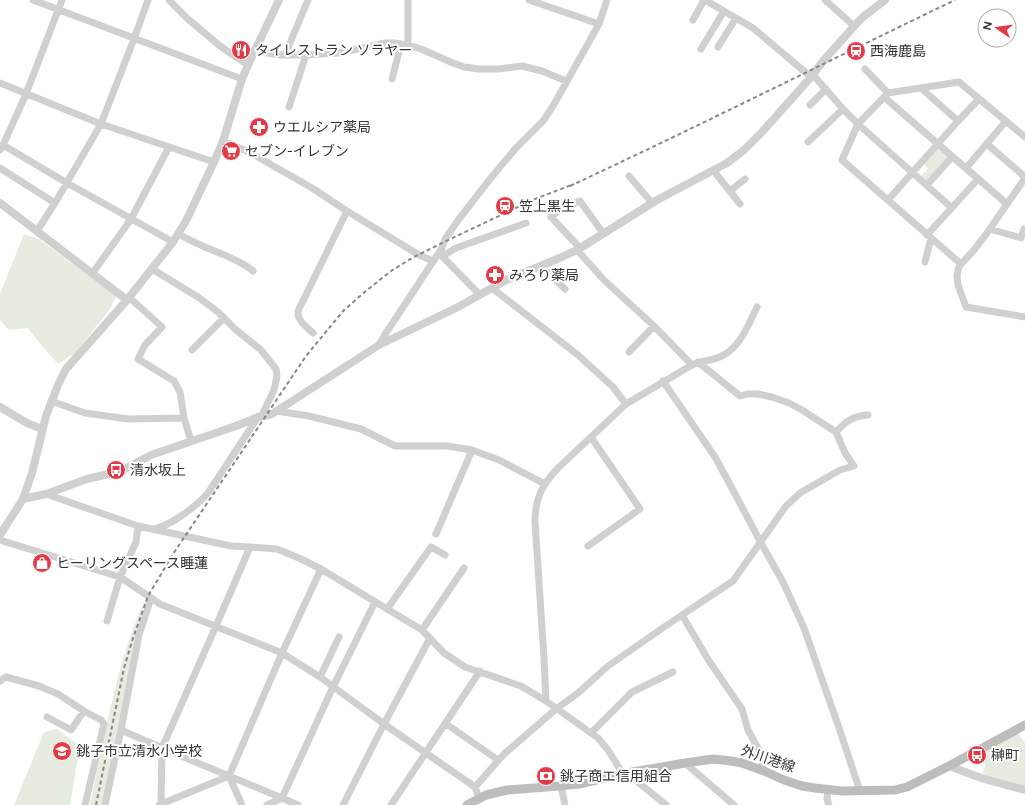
<svg xmlns="http://www.w3.org/2000/svg" width="1025" height="805" font-family="Figtree,'Noto Sans JP',sans-serif">
<style>
.green{fill:#e6ecdf}
.lines{fill:none;stroke-linecap:round;stroke-linejoin:round}
.minor{stroke:#d0d0d0;stroke-width:7}
.tertiary{stroke:#d0d0d0;stroke-width:8}
.secondary{stroke:#bdbdbd;stroke-width:9}
.rail{stroke:#888;stroke-width:2;stroke-dasharray:4 3;stroke-linecap:butt}
.labels{text-anchor:middle;dominant-baseline:central;stroke-width:4;stroke-linejoin:round;paint-order:stroke}
.poi-label{font-size:14px;fill:#333;stroke:#fff;text-anchor:start}
.street-label{font-size:14px;fill:#333;stroke:#fff}
</style>
<rect width="100%" height="100%" fill="#fff"/>
<!-- green -->
<path class="green" d="M938 149 947 157V160L927 182 920 177 928 169 923 163Z
M24 234 40 240 116 296 110 309 75 353 58 364 37 340 28 328 9 330 0 320V294Z
M144 601V602L103 805H90C100 757 109 709 122 662 128 641 136 621 144 601Z
M57 729 80 746 70 805H14L44 732Z
M1017 732 1025 743V787L991 778 982 773 986 764 981 763 978 754Z"/>
<g class="lines">
<!-- minor -->
<path class="minor" d="M33 0 242 79
M169 0 188 19 220 46 248 65
M408 0V45
M529 0 599 24
M705 0 753 28 811 77H815L843 109 858 124 952 208
M825 0 854 26
M693 20 704 0
M718 47 736 18
M701 49 724 11
M255 51 280 55H306L339 53 385 43H394L408 45 421 49 453 63 464 67 479 69H498L522 66 542 71 566 81
M285 55 308 0
M865 69 888 93
M392 79 401 44
M0 83 101 124 214 162
M922 89 958 121
M884 97 1007 204
M810 105 826 89
M289 107 306 55
M223 141 251 153 312 188 347 211 419 255 433 261
M808 142 843 109
M987 144 1025 177
M3 145 67 183 173 242
M0 150 3 145 26 94 62 0
M0 168 55 203
M966 168 1006 121
M713 170 740 204
M629 176 652 203
M1025 178 987 233 974 250 961 264 958 269 957 277 958 285 966 307 1025 317
M927 185 952 157
M730 191 745 179
M888 200 958 121 979 99
M990 229 1021 238 1024 229
M37 231 55 203 101 124 134 39 148 0
M179 234C195 244 213 250 231 258 239 262 246 265 253 271
M927 235 978 179
M580 248 551 217 562 208 580 201 603 233
M577 250 604 280 654 326 692 365
M440 254 480 295
M443 256 456 248 526 223
M925 262 931 238
M961 264 842 160 858 124 888 93 959 82 1025 137
M541 266 565 289
M152 269 198 297 218 312 235 329 261 350 276 369 277 376 274 390 261 417
M92 274 131 219 169 147
M492 288 578 355 613 387 626 404
M130 298 162 327 145 345 138 359 174 381 180 392 184 418
M313 333C307 327 297 321 298 311L347 211
M379 345 384 336 442 248 445 239 459 219 490 179 516 148 543 121 553 106 599 24 607 0
M192 350 224 318
M629 352 654 326
M663 381 715 457 733 490 761 543 783 582 804 628 837 722 860 791
M51 401 85 413 128 419 184 418 191 441
M276 411 309 416 361 429 395 446H447L472 450 499 460 545 484
M836 432C846 421 853 416 868 415
M46 494 138 526 231 546 250 547 277 549 301 559 321 569 422 630 444 653 465 667 521 686 546 701 598 738 608 750 623 774
M154 529C170 526 197 506 208 493L258 417
M436 534 472 450
M0 540 120 577 160 604 282 653 320 677 384 724 475 787 479 798
M588 546 640 509 591 437
M387 609 431 547 445 555
M682 615 709 661 742 709 748 730 759 750 764 771
M107 621 120 577 136 542 138 526
M422 630 464 568
M320 677 339 637
M0 681 6 677 39 686 58 694 84 711 101 720 104 724 85 805
M546 701 544 658 535 522C535 498 542 485 558 468L626 404 692 365C699 362 706 361 714 359 738 353 747 328 757 307
M47 717 71 730 84 711
M445 723 498 760
M121 730 162 748 282 798 298 805
M591 733 632 692 673 672
M685 763 734 805
M627 773 666 805
M229 776 242 805
M561 786 565 805
M475 787 504 754 556 709 578 693 608 666 667 625 733 581 786 506 800 493 840 470 854 466 845 453 836 432 802 410 789 403 772 397 758 394H747L740 396 698 362
M828 790 827 799 829 805
M105 805 121 730 139 635 151 598
M159 805 229 776 282 653 321 569
M161 805 162 748 216 626 250 547
M267 805 282 798 333 687 375 602
M343 805 384 724 430 638
M391 805 480 671"/>
<!-- tertiary -->
<path class="tertiary" d="M0 203 127 300
M0 407 27 423 42 429
M23 499 46 494 87 479 121 471 151 455 236 426 258 417 264 416 272 414 379 345 458 307 508 279 555 260 577 250 657 200 727 163 744 150 762 132 811 77 824 60 857 23 863 17 885 0
M0 535 23 499 32 473 46 416 58 385 66 369 127 300 173 242 186 221 214 162 223 141 242 79 248 65 279 0
M949 766 984 779 1025 790"/>
<!-- secondary -->
<path class="secondary" d="M467 805 486 795 507 790 559 786 579 784 627 773 685 763 713 759 731 761 742 763 764 771 784 780 802 786 815 788 842 791 895 790 907 787 949 766 1025 725"/>
<!-- rail -->
<path class="rail" d="M570 186C699 126 826 62 955 0
M96 805 124 668 133 638 148 596 173 554 306 356 344 310 366 291 391 271 412 258 444 242 535 199 574 184"/>
</g>
<!-- icons -->
<defs>
<symbol id="restaurant-disc" viewBox="-11 -11 22 22"><circle r="9.5" fill="#e63946" stroke="#fff"/><path d="M-5-6h1v4h1v-4h1v4h1v-4h1v5L-1.5 .5V6h-2V.5L-5-1ZM5-6V6H3V1.5H1.5Q1.5-4 5-6Z" fill="#fff"/></symbol>
<symbol id="station-disc" viewBox="-11 -11 22 22"><circle r="9.5" fill="#e63946" stroke="#fff"/><path d="M-3-6H3Q5-6 5-4V2Q5 4 3 4L4.5 6H3L1.5 4h-3L-3 6H-4.5L-3 4Q-5 4-5 2V-4Q-5-6-3-6ZM-3.5-4v3h7v-3ZM-3.5 1v1.5H-2V1ZM2 1v1.5H3.5V1Z" fill="#fff"/></symbol>
<symbol id="pharmacy-disc" viewBox="-11 -11 22 22"><circle r="9.5" fill="#e63946" stroke="#fff"/><path d="M-2-6h4v4h4v4h-4v4h-4v-4h-4v-4h4Z" fill="#fff"/></symbol>
<symbol id="supermarket-disc" viewBox="-11 -11 22 22"><circle r="9.5" fill="#e63946" stroke="#fff"/><path d="M-6-5.5h2.5l.6 2H6L4.5 2H-2.5L-4.4-4H-6ZM-1.5 3.2a1.3 1.3 0 1 0 .1 0ZM3 3.2a1.3 1.3 0 1 0 .1 0Z" fill="#fff"/></symbol>
<symbol id="bus-disc" viewBox="-11 -11 22 22"><circle r="9.5" fill="#e63946" stroke="#fff"/><path d="M-5-6H5V4H4V6H2V4H-2V6H-4V4H-5ZM-3.5-4V0h7V-4ZM-3.5 1.2v1.5H-2V1.2ZM2 1.2v1.5H3.5V1.2Z" fill="#fff"/></symbol>
<symbol id="shop-disc" viewBox="-11 -11 22 22"><circle r="9.5" fill="#e63946" stroke="#fff"/><path d="M-5-2.5h2.3a2.7 3.5 0 0 1 5.4 0H5L5.5 6h-11ZM-1.5-2.5h3a1.5 2.3 0 0 0-3 0Z" fill="#fff"/></symbol>
<symbol id="school-disc" viewBox="-11 -11 22 22"><circle r="9.5" fill="#e63946" stroke="#fff"/><path d="M0-5L7-2L0 1L-7-2ZM-4 1L0 2.5L4 1V4Q0 6-4 4Z" fill="#fff"/></symbol>
<symbol id="bank-disc" viewBox="-11 -11 22 22"><circle r="9.5" fill="#e63946" stroke="#fff"/><path d="M-6-4H6V4H-6ZM0-2.3a2.3 2.3 0 1 0 0 4.6a2.3 2.3 0 1 0 0-4.6Z" fill="#fff"/></symbol>
</defs>
<g fill-rule="evenodd">
<use href="#restaurant-disc" x="230" y="39" width="22" height="22"/>
<use href="#station-disc" x="845" y="40" width="22" height="22"/>
<use href="#pharmacy-disc" x="248" y="116" width="22" height="22"/>
<use href="#supermarket-disc" x="220" y="140" width="22" height="22"/>
<use href="#station-disc" x="494" y="195" width="22" height="22"/>
<use href="#pharmacy-disc" x="484" y="264" width="22" height="22"/>
<use href="#bus-disc" x="105" y="459" width="22" height="22"/>
<use href="#shop-disc" x="31" y="552" width="22" height="22"/>
<use href="#school-disc" x="51" y="740" width="22" height="22"/>
<use href="#bus-disc" x="966" y="744" width="22" height="22"/>
<use href="#bank-disc" x="535" y="765" width="22" height="22"/>
</g>
<g class="labels">
<!-- poi labels -->
<g class="poi-label">
<text x="255" y="50">タイレストラン ソラヤー</text>
<text x="870" y="51">西海鹿島</text>
<text x="273" y="127">ウエルシア薬局</text>
<text x="245" y="151">セブン-イレブン</text>
<text x="519" y="206">笠上黒生</text>
<text x="509" y="275">みろり薬局</text>
<text x="130" y="470">清水坂上</text>
<text x="56" y="563">ヒーリングスペース睡蓮</text>
<text x="76" y="751">銚子市立清水小学校</text>
<text x="991" y="755">榊町</text>
<text x="560" y="776">銚子商エ信用組合</text>
</g>
<!-- street labels -->
<g class="street-label">
<text transform="translate(768 759) rotate(19)">外川港線</text>
</g>
</g>
<!-- north arrow -->
<g transform="translate(997 28) rotate(283)"><circle r="19" fill="#ffffff" stroke="#adadad"/>
<path d="M0-3L7 15L0 10L-7 15Z" fill="#e63946"/>
<text y="-6" font-size="11" font-weight="bold" text-anchor="middle" fill="#333333">N</text>
</g>
</svg>
